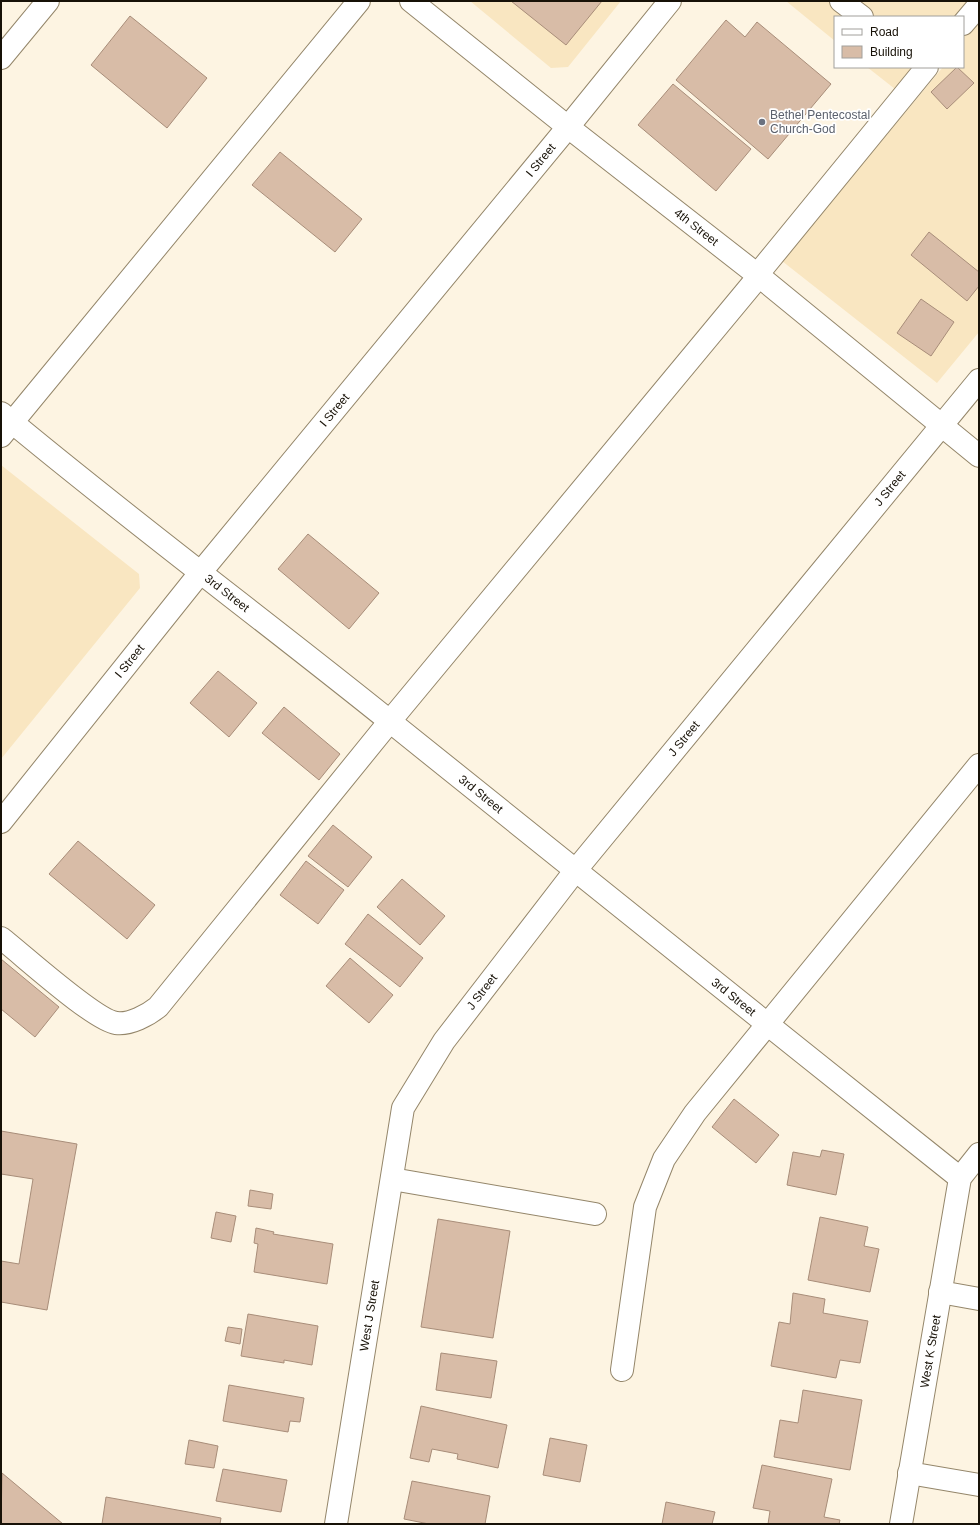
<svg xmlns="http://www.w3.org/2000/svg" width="980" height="1525" font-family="Arial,sans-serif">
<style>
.built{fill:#f9e6c1}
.building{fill:#d8bca7;stroke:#a88d79}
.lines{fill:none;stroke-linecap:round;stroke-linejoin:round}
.minor-casing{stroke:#94866a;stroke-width:24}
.minor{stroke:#fff;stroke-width:22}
.worship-dot{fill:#6b7280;stroke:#fff;stroke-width:1.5}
.labels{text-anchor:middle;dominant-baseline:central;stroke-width:3.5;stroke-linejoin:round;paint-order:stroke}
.worship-label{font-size:12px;fill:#5b616d;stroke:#fff;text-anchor:start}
.street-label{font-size:12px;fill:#171107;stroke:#fff}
</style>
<rect width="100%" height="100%" fill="#fdf4e2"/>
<!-- built -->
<path class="built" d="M470 1H621L568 67 551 68Z
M786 1H979V332L937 383 782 261 943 67H963V17H835V41Z
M867 67H913L895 89Z
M1 465 139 574 140 588 1 759Z"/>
<!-- building -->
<path class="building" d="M511 1H602L566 45Z
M130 16 207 78 167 128 91 65Z
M726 20 745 37 757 22 831 84 768 159 676 80Z
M957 67 974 83 947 109 931 92Z
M673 84 751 149 716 191 638 125Z
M280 152 362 219 335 252 252 185Z
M929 232 979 272V286L967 301 911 255Z
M921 299 954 322 931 356 897 333Z
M308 534 379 593 349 629 278 569Z
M218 671 257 703 229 737 190 703Z
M284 707 340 754 319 780 262 733Z
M333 825 372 857 348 887 308 856Z
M78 841 155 905 127 939 49 874Z
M306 861 344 890 318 924 280 895Z
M402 879 445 916 420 945 377 907Z
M368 914 423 958 400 987 345 944Z
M350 958 393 995 369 1023 326 986Z
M1 959 59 1007 35 1037 1 1009Z
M734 1099 779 1135 756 1163 712 1127Z
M1 1131 77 1144 47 1310 1 1302V1261L19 1264 33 1179 1 1174Z
M822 1150 844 1154 836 1195 787 1185 793 1152 820 1157Z
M250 1190 273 1194 271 1209 248 1206Z
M216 1212 236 1216 231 1242 211 1238Z
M820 1217 868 1227 864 1246 879 1249 870 1292 808 1280Z
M438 1219 510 1231 493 1338 421 1327Z
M256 1228 274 1232 273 1234 333 1244 327 1284 254 1272 258 1244 254 1243Z
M793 1293 825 1299 823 1313 868 1321 860 1363 840 1360 836 1378 771 1366 779 1322 790 1324Z
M248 1314 318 1326 312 1365 284 1360V1363L241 1356Z
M228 1327 242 1329 240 1344 225 1341Z
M441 1353 497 1361 491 1398 436 1390Z
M229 1385 304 1398 300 1422 290 1421 288 1432 223 1421Z
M803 1390 862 1400 850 1470 774 1457 780 1420 798 1423Z
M421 1406 507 1425 498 1468 457 1459 458 1454 432 1449 429 1462 410 1458Z
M550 1438 587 1445 580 1482 543 1475Z
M189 1440 218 1446 214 1468 185 1464Z
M762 1465 832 1479 824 1517 840 1520 839 1524H768L770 1511 753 1508Z
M223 1469 287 1480 281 1512 216 1501Z
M2 1473 63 1524H1Z
M412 1481 490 1496 485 1524H429L404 1519Z
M106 1497 221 1518 220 1524H102Z
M666 1502 715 1512 712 1524H662Z"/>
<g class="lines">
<defs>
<g id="minor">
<path id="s1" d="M411 1 568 127 759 276 979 456"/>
<path d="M841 1 862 17"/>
<path d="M963 24 979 5"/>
<path d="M1 58 48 1"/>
<path d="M757 275 927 67"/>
<path id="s2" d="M1 413C129 520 263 619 392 723 581 874 770 1027 960 1178"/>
<path d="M1 436 359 1"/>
<path id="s3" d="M1 822 200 573 568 127 670 1"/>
<path d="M1 938C23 955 94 1020 116 1023 130 1025 148 1015 158 1007L390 721 759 276"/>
<path d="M392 1179 595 1214"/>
<path d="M940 1292 979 1299"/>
<path d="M622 1370 645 1207 664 1159 695 1113 979 765"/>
<path d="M909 1473 979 1485"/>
<path id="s4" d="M336 1524 403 1108 444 1041 575 871 979 380"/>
<path id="s5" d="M901 1524 960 1178 979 1154"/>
</g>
</defs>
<!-- minor casing -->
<use href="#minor" class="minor-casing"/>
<!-- minor -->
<use href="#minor" class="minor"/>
</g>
<!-- markers -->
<circle class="worship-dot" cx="762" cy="122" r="4"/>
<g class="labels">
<!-- worship labels -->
<g class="worship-label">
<text x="770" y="115">Bethel Pentecostal<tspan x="770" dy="14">Church-God</tspan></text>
</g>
<!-- street labels -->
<g class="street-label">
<text stroke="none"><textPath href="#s3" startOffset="854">I Street</textPath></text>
<text stroke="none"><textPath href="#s1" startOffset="364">4th Street</textPath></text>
<text stroke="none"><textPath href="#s3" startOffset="530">I Street</textPath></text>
<text stroke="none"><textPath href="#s4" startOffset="1210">J Street</textPath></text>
<text stroke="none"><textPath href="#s2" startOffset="289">3rd Street</textPath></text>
<text stroke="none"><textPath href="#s3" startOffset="206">I Street</textPath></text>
<text stroke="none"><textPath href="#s4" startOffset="886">J Street</textPath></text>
<text stroke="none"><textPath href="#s2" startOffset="613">3rd Street</textPath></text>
<text stroke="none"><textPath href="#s4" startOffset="562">J Street</textPath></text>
<text stroke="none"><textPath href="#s2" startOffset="937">3rd Street</textPath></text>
<text stroke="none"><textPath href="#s4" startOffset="211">West J Street</textPath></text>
<text stroke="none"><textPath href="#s5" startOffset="175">West K Street</textPath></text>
</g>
</g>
<!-- border -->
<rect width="980" height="1525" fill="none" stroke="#171107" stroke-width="4"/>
<!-- legend -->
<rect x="834" y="16" width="130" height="52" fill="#ffffff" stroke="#a2a09c"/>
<rect x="842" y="29" width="20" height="6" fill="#ffffff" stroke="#a2a09c"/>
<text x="870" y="36" font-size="12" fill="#171107">Road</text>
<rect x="842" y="46" width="20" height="12" fill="#d8bca7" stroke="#a2a09c"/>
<text x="870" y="56" font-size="12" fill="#171107">Building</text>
</svg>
